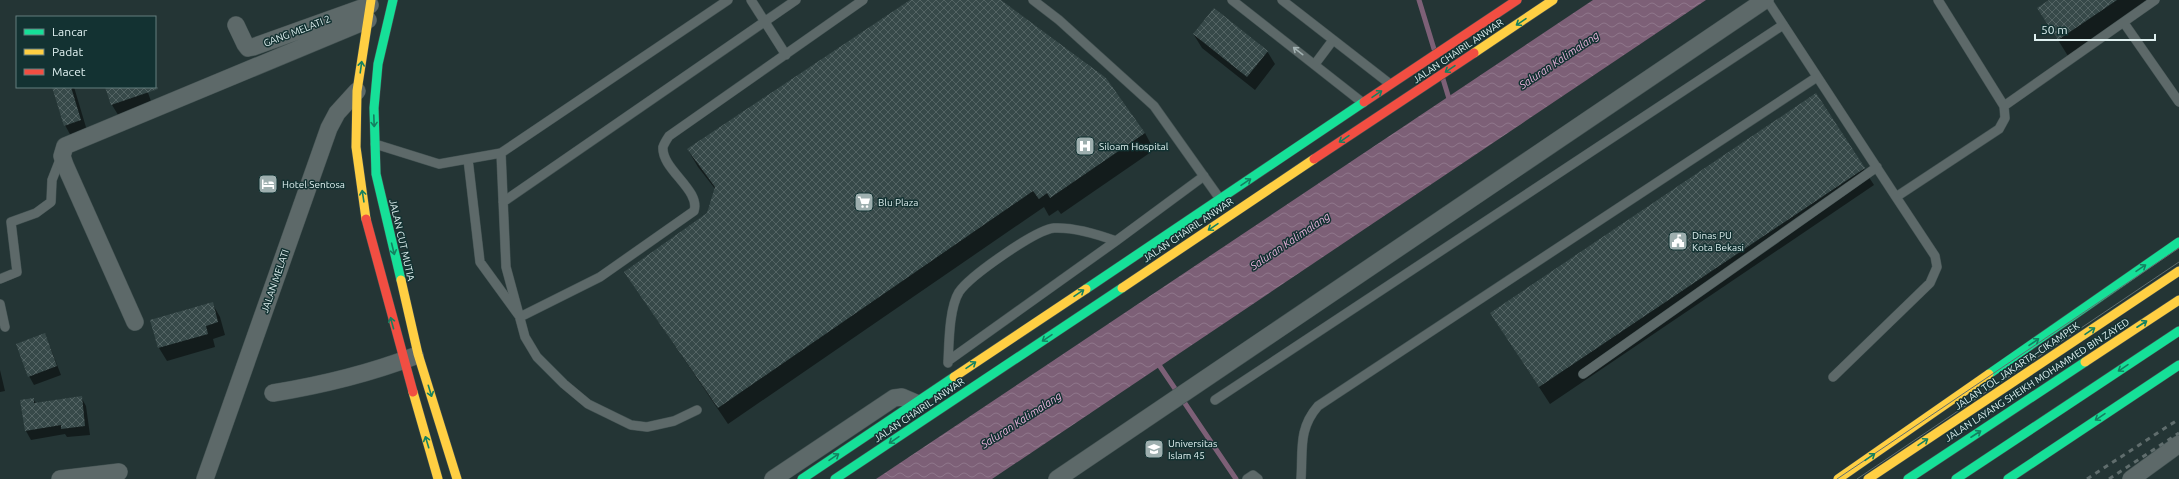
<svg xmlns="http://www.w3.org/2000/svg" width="2179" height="479" font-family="Ubuntu,sans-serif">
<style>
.water{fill:url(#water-waves)}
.shadow{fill:#0007}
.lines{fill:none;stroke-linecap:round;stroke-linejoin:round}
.stream{stroke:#7d6077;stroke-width:5}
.building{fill:url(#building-cross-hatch)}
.lane-casing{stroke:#435252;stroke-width:10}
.street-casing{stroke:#435252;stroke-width:18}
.fast-casing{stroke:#435252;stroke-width:10}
.slow-casing{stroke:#435252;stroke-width:10}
.jam-casing{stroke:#435252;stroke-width:10}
.lane{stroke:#5d6969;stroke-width:9}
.street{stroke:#5d6969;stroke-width:17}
.fast{stroke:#16e098;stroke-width:9}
.slow{stroke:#ffcf43;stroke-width:9}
.jam{stroke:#f24e42;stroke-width:9}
.tram{stroke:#606d6d;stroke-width:1}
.rail{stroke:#606d6d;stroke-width:3;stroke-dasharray:5 5;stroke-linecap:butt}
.oneway{stroke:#148060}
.oneway2{stroke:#a4b3b3}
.labels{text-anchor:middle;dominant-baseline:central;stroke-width:3;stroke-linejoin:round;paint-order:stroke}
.street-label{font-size:10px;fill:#dff0f0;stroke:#133232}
.poi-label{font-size:10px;fill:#dff0f0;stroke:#133232;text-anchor:start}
.water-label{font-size:11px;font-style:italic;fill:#edb3de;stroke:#133232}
</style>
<defs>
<pattern id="water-waves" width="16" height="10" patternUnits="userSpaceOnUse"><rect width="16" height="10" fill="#7d6077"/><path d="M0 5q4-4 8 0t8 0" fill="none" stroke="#8f778b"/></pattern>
<pattern id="building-cross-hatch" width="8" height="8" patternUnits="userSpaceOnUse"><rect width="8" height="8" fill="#374949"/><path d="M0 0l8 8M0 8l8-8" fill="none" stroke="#546464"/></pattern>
</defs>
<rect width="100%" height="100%" fill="#243535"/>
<!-- water -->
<path class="water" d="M1593 0H1706L992 479H876Z"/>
<!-- shadow -->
<path class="shadow" d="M911 0H1000L1145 133 1154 150 1061 214 1058 210 1049 216 1044 207 728 424 625 272 708 214 716 190 698 167 688 150Z
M2050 0H2152L2068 56 2038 8Z
M1194 35 1267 51 1275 64 1255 90 1202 48Z
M53 87H74L88 134 72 138 65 125Z
M106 87H146L153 107 120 118 112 105Z
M1815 95 1874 185 1550 404 1491 313Z
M212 303 220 317 225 335 213 339 215 347 167 361 159 348 152 321Z
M45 334 61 375 34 385 29 376Z
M0 370 5 391 0 392Z
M81 397 86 406 90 435 67 437 65 434 31 440 26 431 21 401 33 399 36 403Z"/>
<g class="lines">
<!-- stream -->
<path class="stream" d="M1419 0 1434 49
M1443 79 1450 102
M1157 362 1236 479"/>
</g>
<!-- building -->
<path class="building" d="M910 0H1001L1106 78 1145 133 1050 198 1047 193 1039 199 1033 191 718 408 624 272 707 213 715 187 687 149Z
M2049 0H2117L2058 40 2037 8Z
M1214 8 1268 51 1247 77 1193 34Z
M52 87H71L81 120 64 126Z
M105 87H158V89L111 105Z
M1816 93 1865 168 1539 387 1490 313Z
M213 302 218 322 206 326 208 334 158 348 150 320Z
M45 333 57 366 28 377 16 344Z
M82 396 85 426 61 429V425L25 431 20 400 34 398V403Z"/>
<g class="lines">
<defs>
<path id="lane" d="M751 0 786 55
M1033 0 1059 20 1154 106 1220 199
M1232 0 1363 103
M1282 0 1390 84
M1767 0 1896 197 1999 129 2005 118 2004 106 1938 0
M2124 23 2179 102
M1315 64 1333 40
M2004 106 2155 0
M375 144 439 164 501 153 728 0
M501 153 506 267 525 337 537 357 564 384 588 404 631 425 647 427 674 421 697 410
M468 159 480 262 520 317 600 277 694 211C701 190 661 169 663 147 664 144 667 139 669 136L863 0
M503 202 796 0
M0 279 17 272 11 222 36 213 51 202 52 180 61 157
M0 304 5 327
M948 361 1116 241 1204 176
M948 363C949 344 949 308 959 292 970 276 1035 230 1054 228 1074 227 1097 234 1116 241
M1583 374 1877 167
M1833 377 1930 283 1937 267 1935 256 1896 197
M1215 400 1783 25
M1247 479 1253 475 1258 479
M1301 479C1303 450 1298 429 1318 406L1817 77"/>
<path id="street" d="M236 25 245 44 248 48 253 47 370 5
M135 322 65 165 62 156 65 146 368 20
M273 393C322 385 368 374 415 356
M60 479 119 472
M205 479 329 128 337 113 357 91
M773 479 894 398 902 397 916 403
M1057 479 1765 0
M2131 479 2179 444"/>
<path id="fast" d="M393 0 378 64 374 108 376 174 401 280
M1086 289 1364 102
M1989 374 2179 242
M802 479 954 377
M835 479 1122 288
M1908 479 2085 362
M1956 479 2179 331
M2008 479 2179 365"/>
<path id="slow" d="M1474 53 1553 0
M366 219 356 147 357 91 371 0
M401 280 418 354 457 479
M1122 288 1314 159
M2085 362 2179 300
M954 377 1086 289
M413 392 438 479
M1838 479 1989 374
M1868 479 2179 271"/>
<path id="jam" d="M1364 102 1517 0
M1314 159 1474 53
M366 219 413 392"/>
</defs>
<!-- lane casing -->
<use href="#lane" class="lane-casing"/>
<!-- street casing -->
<use href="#street" class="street-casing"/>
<!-- fast casing -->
<use href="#fast" class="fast-casing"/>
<!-- slow casing -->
<use href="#slow" class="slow-casing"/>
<!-- jam casing -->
<use href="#jam" class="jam-casing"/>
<!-- lane -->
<use href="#lane" class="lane"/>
<!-- street -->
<use href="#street" class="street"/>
<!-- fast -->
<use href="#fast" class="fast"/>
<!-- slow -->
<use href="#slow" class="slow"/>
<!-- jam -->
<use href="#jam" class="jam"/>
<!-- tram -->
<path class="tram" d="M1837 479 2179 248
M1857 479 2179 262"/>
<!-- rail -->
<path class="rail" d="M2087 479 2179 419
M2109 479 2179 433"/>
</g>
<!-- one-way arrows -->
<defs><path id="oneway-shaft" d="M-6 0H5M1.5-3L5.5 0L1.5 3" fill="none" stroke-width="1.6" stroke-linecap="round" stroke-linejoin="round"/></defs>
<g class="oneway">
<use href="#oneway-shaft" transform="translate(1521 22) rotate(146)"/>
<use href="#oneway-shaft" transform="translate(361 67) rotate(-82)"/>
<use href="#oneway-shaft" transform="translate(1450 69) rotate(146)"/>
<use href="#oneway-shaft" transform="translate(1377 94) rotate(-34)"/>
<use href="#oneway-shaft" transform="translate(374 121) rotate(88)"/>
<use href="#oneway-shaft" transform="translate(1344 139) rotate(146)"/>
<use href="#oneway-shaft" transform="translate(1246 182) rotate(-34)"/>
<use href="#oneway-shaft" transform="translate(363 196) rotate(-99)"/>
<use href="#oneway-shaft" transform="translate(1213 227) rotate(146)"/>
<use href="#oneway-shaft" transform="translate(393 249) rotate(76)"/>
<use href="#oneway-shaft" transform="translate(2141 268) rotate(-34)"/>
<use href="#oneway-shaft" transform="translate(1079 293) rotate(-34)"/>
<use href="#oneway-shaft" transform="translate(392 323) rotate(-105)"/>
<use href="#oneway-shaft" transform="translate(2142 324) rotate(-33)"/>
<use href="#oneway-shaft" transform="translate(2090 331) rotate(-34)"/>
<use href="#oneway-shaft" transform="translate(1047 338) rotate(146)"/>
<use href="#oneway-shaft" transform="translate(2034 342) rotate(-35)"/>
<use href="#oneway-shaft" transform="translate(971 365) rotate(-34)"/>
<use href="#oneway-shaft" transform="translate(2123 368) rotate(146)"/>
<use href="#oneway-shaft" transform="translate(430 391) rotate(73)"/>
<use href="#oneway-shaft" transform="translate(2100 417) rotate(146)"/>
<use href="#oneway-shaft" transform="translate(1976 434) rotate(-33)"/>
<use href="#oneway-shaft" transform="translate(894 440) rotate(146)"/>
<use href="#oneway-shaft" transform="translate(427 442) rotate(-107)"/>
<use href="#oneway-shaft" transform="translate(1923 442) rotate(-34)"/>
<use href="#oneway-shaft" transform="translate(834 457) rotate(-34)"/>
<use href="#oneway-shaft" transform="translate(1870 457) rotate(-35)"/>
</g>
<use class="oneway2" href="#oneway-shaft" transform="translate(1298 51) rotate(-142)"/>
<!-- icons -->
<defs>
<symbol id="hospital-square" viewBox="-11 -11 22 22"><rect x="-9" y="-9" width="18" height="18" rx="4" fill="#9eafaf" stroke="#133232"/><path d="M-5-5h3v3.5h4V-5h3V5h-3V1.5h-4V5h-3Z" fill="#fff"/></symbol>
<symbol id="hotel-square" viewBox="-11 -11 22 22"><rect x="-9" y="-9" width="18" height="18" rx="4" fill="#9eafaf" stroke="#133232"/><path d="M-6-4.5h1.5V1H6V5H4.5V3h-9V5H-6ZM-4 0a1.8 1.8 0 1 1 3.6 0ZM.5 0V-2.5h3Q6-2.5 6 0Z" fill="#fff"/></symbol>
<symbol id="supermarket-square" viewBox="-11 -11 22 22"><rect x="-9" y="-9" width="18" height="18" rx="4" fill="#9eafaf" stroke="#133232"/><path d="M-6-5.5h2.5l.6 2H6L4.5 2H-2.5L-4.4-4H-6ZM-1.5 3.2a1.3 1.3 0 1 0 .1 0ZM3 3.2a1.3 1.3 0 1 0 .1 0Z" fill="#fff"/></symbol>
<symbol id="civic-square" viewBox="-11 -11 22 22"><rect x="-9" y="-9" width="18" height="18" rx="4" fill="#9eafaf" stroke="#133232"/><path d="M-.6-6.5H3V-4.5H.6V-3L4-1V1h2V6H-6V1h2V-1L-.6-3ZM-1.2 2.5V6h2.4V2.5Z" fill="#fff"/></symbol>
<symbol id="university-square" viewBox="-11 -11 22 22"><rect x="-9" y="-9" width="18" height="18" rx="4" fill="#9eafaf" stroke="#133232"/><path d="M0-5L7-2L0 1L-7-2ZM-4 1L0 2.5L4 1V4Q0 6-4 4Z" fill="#fff"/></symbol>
</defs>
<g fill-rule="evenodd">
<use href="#hospital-square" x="1074" y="135" width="22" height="22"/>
<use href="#hotel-square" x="257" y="173" width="22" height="22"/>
<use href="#supermarket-square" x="853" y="191" width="22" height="22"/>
<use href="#civic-square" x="1667" y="230" width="22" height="22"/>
<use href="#university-square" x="1143" y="438" width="22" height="22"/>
</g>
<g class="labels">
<!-- street labels -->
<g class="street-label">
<text transform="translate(297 31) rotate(-21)">GANG MELATI 2</text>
<text transform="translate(1458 51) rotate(-34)">JALAN CHAIRIL ANWAR</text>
<text transform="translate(1188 230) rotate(-34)">JALAN CHAIRIL ANWAR</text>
<text transform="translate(402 240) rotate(77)">JALAN CUT MUTIA</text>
<text transform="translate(275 281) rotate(-71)">JALAN MELATI</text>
<text transform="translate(2017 366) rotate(-34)">JALAN TOL JAKARTA–CIKAMPEK</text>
<text transform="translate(2037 380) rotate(-33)">JALAN LAYANG SHEIKH MOHAMMED BIN ZAYED</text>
<text transform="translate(919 410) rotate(-34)">JALAN CHAIRIL ANWAR</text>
</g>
<!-- poi labels -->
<g class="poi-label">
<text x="1099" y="146">Siloam Hospital</text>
<text x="282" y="184">Hotel Sentosa</text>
<text x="878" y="202">Blu Plaza</text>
<text x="1692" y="235">Dinas PU<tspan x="1692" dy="12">Kota Bekasi</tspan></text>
<text x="1168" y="443">Universitas<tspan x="1168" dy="12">Islam 45</tspan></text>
</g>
<!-- water labels -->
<g class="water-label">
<text transform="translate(1559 60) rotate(-34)">Saluran Kalimalang</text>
<text transform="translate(1290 241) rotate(-34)">Saluran Kalimalang</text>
<text transform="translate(1021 420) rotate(-33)">Saluran Kalimalang</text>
</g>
</g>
<!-- legend -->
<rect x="16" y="16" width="140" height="72" fill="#133232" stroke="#657e7e"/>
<rect x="24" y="29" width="20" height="6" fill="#16e098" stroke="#657e7e"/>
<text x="52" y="36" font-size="12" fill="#dff0f0">Lancar</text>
<rect x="24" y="49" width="20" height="6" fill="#ffcf43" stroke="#657e7e"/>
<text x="52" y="56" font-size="12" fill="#dff0f0">Padat</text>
<rect x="24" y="69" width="20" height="6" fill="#f24e42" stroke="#657e7e"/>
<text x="52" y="76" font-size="12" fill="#dff0f0">Macet</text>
<!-- scale -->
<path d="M2035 34v6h120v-6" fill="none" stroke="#dff0f0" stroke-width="2"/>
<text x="2041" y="34" font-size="12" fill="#dff0f0" stroke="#133232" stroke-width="3" paint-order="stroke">50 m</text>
</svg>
